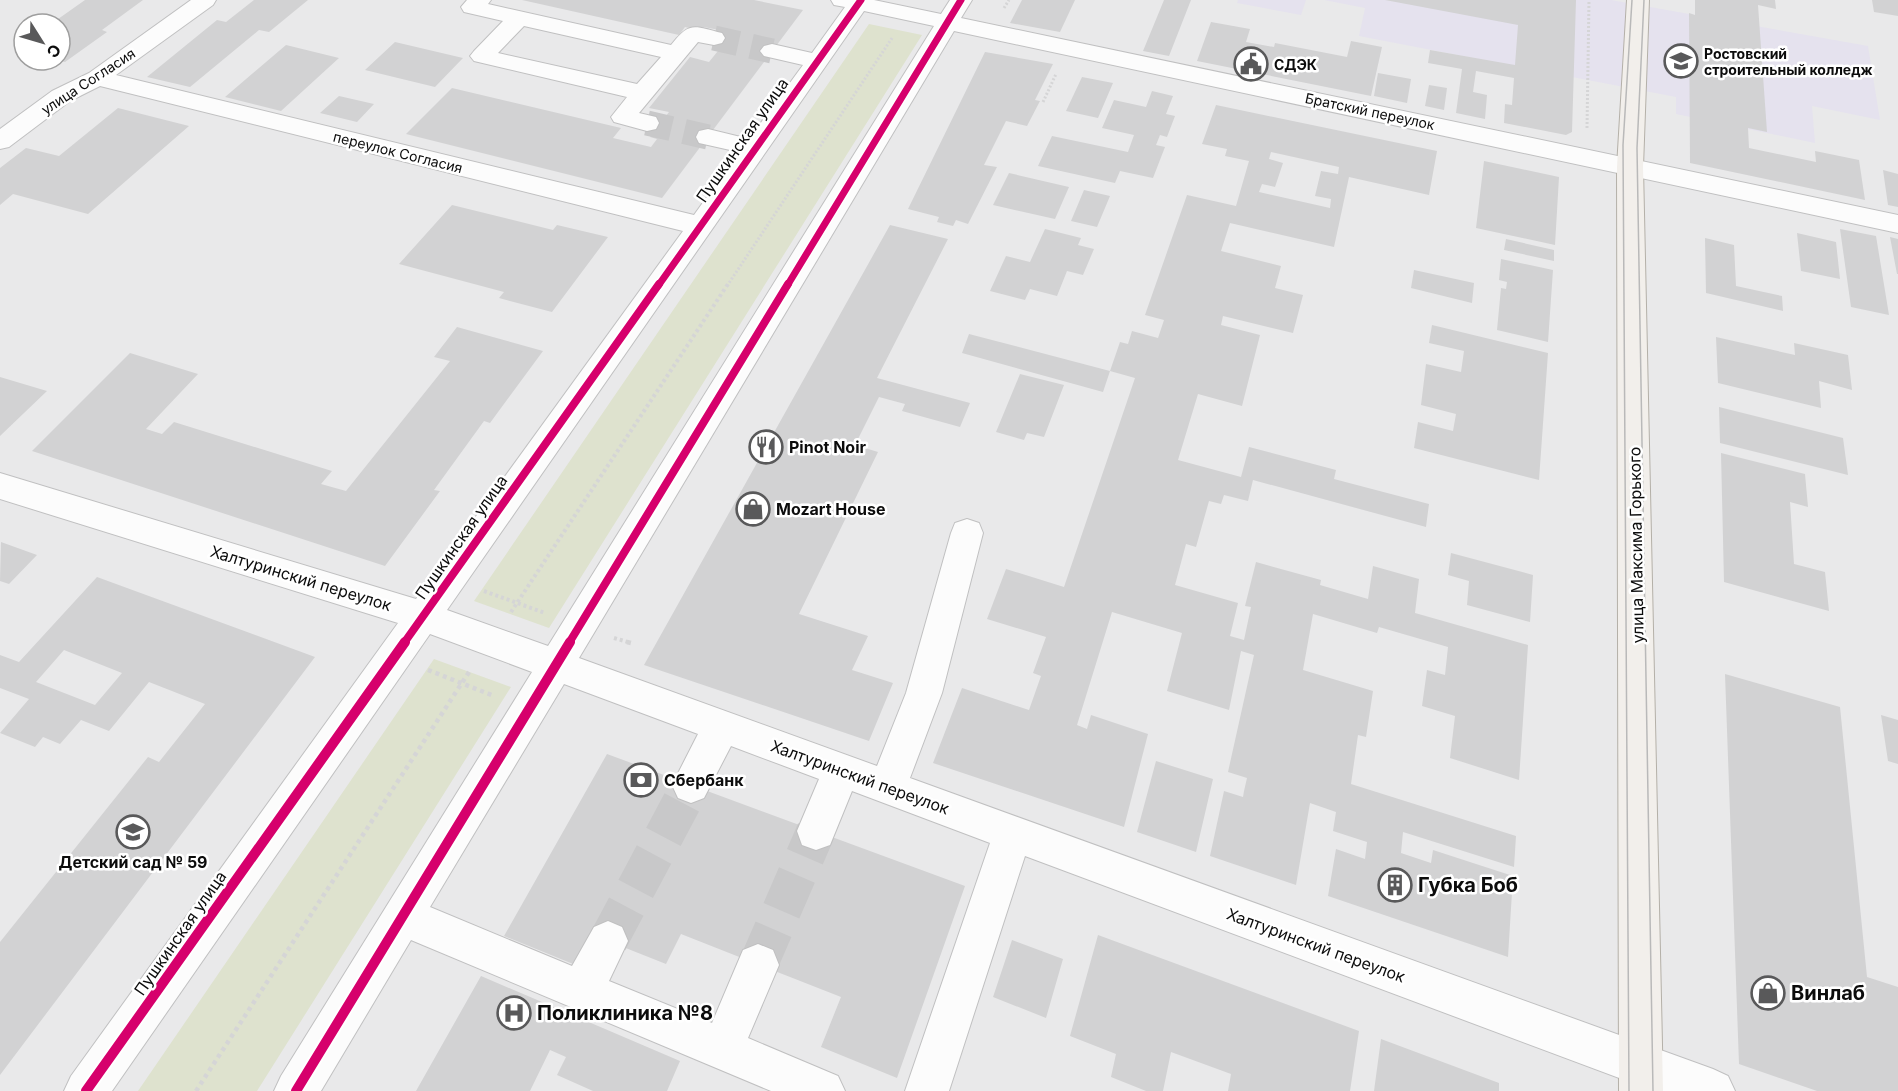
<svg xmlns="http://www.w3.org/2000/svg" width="1898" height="1091" font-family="Inter,sans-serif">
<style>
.education{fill:#e5e2ee}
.green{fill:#dee2ce}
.building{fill:#d2d2d3;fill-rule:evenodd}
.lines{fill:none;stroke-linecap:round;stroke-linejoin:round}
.minor-tunnel-far1{stroke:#c8c8c9;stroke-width:25;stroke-dasharray:25 13;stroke-linecap:butt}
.minor-tunnel{stroke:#c8c8c9;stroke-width:39;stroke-dasharray:39 20;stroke-linecap:butt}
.minor-casing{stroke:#c0c0c1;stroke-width:2}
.major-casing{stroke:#b4b0a8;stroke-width:2}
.path-far2{stroke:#d5d5d6;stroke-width:3;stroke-dasharray:2 2;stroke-linecap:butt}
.path-far1{stroke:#d5d5d6;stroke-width:4;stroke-dasharray:3 3;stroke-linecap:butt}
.path{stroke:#d5d5d6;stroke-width:4.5;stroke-dasharray:4 4;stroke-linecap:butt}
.minor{fill:#fcfcfc;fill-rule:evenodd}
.major{fill:#f2efeb;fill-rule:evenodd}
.tram{stroke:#b9b9b9;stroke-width:1.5}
.cycleway-far2-casing{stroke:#fff;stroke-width:10}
.cycleway-far1-casing{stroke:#fff;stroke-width:12}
.cycleway-casing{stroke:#fff;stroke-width:14}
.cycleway-far2{stroke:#d6006c;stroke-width:7}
.cycleway-far1{stroke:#d6006c;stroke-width:8}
.cycleway{stroke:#d6006c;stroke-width:10}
.labels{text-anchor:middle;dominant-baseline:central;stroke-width:5;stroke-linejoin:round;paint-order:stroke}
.far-poi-label{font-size:14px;font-weight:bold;fill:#0c0c0c;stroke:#fff;text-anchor:start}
.far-street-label{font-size:14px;fill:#0c0c0c;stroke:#fff}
.street-label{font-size:16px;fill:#0c0c0c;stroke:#fff}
.poi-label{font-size:16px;font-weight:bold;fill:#0c0c0c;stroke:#fff;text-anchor:start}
.near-poi-label{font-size:20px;font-weight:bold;fill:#0c0c0c;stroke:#fff;text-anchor:start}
</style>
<rect width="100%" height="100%" fill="#e9e9ea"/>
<!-- education -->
<path class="education" d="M1238 0H1306L1301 15 1237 3Z
M1324 0H1611L1868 46 1880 120 1812 106 1815 143 1676 114V97L1359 36 1365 8Z"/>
<!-- green -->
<path class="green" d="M869 24 922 35 549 628 474 601Z
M434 659 511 687 257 1091H138Z"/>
<!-- building -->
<path class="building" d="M85 0H143L102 30 107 32 65 62 60 61V45L63 43 60 42V24H51Z
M254 0H308L269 32 259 30 190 87 147 77 217 20 226 22Z
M522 0H754L803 10 662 198 406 134 452 88 621 128 613 138 651 147 657 139 650 137 669 112 649 108 690 57 709 62 726 41 733 42 739 34 704 27 701 31 685 27 679 35Z
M1022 0H1075L1060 32 1010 23Z
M1164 0H1191L1169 56 1143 51Z
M1385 0H1576L1572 132 1566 135 1504 123 1505 104 1512 105 1514 78 1476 71 1473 92 1487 95 1485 119 1456 113 1462 69 1428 63 1430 50 1515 65 1518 25Z
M1695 0H1775L1776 9 1758 5 1767 132 1748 128 1749 148 1816 162 1815 151 1859 160 1865 200 1690 163 1689 13 1695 15Z
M1872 0H1898V16L1874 12Z
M1211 22 1250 29 1246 42 1274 47 1275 43 1347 57 1351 41 1382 47 1371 96 1197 61Z
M395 42 463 58 435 87 365 70Z
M286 45 339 58 281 111 225 97Z
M985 52 1053 64 1035 100 1040 101 1027 126 1006 121 984 165 997 167 968 224 956 220 953 226 937 222 939 217 908 209Z
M1378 73 1411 79 1407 103 1374 96Z
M1082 77 1113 83 1098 118 1066 111Z
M1429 85 1447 88 1444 110 1425 106Z
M1152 91 1173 96 1166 114 1175 116 1167 137 1160 135 1156 145 1165 147 1153 178 1120 171 1115 183 1038 166 1052 136 1128 152 1134 135 1102 128 1114 100 1146 107Z
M339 96 374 104 357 122 320 113Z
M1216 105 1437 151 1429 195 1349 177 1334 247 1230 223 1221 251 1281 266 1275 288 1303 295 1293 333 1223 316 1221 325 1260 335 1242 406 1198 394 1178 460 1241 477 1249 447 1336 470 1334 479 1429 504 1426 527 1253 480 1248 501 1224 495 1221 504 1209 501 1196 547 1186 544 1175 585 1238 603 1230 636 1244 640 1251 607 1245 606 1256 562 1321 580 1320 585 1368 599 1373 566 1419 579 1415 613 1528 645 1519 780 1450 758 1455 716 1422 706 1427 670 1445 675 1448 647 1379 627 1377 633 1313 614 1303 670 1373 691 1366 737 1358 735 1351 784 1516 836 1514 867 1403 832 1401 853 1431 863 1433 850 1513 876 1508 957 1328 896 1336 849 1365 859 1367 842 1333 831 1336 812 1310 803 1296 885 1210 856 1224 791 1243 797 1244 791 1247 778 1228 772 1254 655 1241 651 1229 710 1167 691 1182 633 1112 612 1077 725 1087 729 1091 715 1148 734 1124 827 933 763 962 688 1029 710 1041 676 1033 673 1046 637 987 619 1006 569 1064 587 1135 378 1110 371 1120 342 1128 344 1132 331 1158 338 1164 320 1145 315 1187 195 1236 206 1249 161 1225 156 1227 149 1202 144ZM1271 152 1339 167 1338 174 1321 171 1315 196 1331 199 1330 208 1259 192 1262 184 1275 187 1283 163 1269 159Z
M118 108 189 126 88 214 13 194 0 205V168L26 148 59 156Z
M1484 161 1559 177 1555 245 1476 228Z
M1883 170 1898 174V207L1888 205Z
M1009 173 1069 187 1055 219 993 205Z
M1084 190 1110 196 1097 227 1071 221Z
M452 205 553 230 557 225 608 237 552 312 499 298 504 292 399 264Z
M890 225 948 239 877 378 970 403 960 427 902 411 905 404 879 397 855 445 878 452 799 614 868 636 852 670 893 683 869 741 644 665Z
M1045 229 1081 238 1078 245 1094 249 1083 275 1067 271 1057 296 1030 289 1025 300 990 291 1006 256 1030 262Z
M1840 229 1876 236 1889 315 1851 307Z
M1797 233 1836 242 1840 279 1801 271Z
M1890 237 1898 239V274H1897Z
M1705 238 1734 245 1736 286 1782 296 1783 311 1706 293Z
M1506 239 1554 250V261L1504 250Z
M1501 259 1553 270 1548 342 1497 330 1501 288 1506 289 1507 282 1499 280Z
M1414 270 1474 283 1472 303 1411 288Z
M1432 325 1548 353 1539 480 1414 448 1418 422 1453 431 1456 414 1421 405 1426 364 1461 372 1464 351 1429 343Z
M457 327 543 351 490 423 484 421 434 490 440 491 385 566 32 451 130 353 198 374 146 429 162 434 174 422 332 471 321 484 346 491 450 361 434 357Z
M969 334 1110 371 1103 392 962 353Z
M1716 337 1795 355 1794 343 1848 355 1852 390 1819 381 1821 408 1718 383Z
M1020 374 1064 385 1044 437 1027 433 1024 440 996 432Z
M0 377 47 391 0 436Z
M1719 407 1843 438 1848 475 1720 443Z
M1721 453 1805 474 1808 507 1790 502 1794 564 1825 572 1829 611 1724 582Z
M1 542 37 555 9 584 0 581Z
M1451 553 1533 575 1530 622 1467 605 1469 581 1448 575Z
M97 577 315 657 0 1075V942L148 757 159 762 205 704 149 682 109 731 81 720 60 744 43 737 35 747 0 733 29 699 0 688V655L19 662ZM64 650 122 673 95 705 36 682Z
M1725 674 1840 707 1867 977 1898 987V1091H1817L1739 1064Z
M1881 715 1898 720V764L1888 761Z
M607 754 965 886 897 1078 821 1047 841 997 681 934 666 964 608 941 578 966 504 936Z
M1156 761 1213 779 1196 852 1137 832Z
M1098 935 1359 1031 1350 1091H1228L1231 1074 1171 1052 1163 1091H1146L1111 1077 1116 1054 1070 1036Z
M1012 940 1063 959 1046 1018 993 997Z
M481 976 680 1061 667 1091H593L557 1075 566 1057 550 1050 530 1091H416Z
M1381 1039 1499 1083V1091H1374Z"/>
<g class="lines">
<!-- minor-tunnel-far1 -->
<path class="minor-tunnel-far1" d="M714 38 772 51
M647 123 708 137"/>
<!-- minor-tunnel -->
<path class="minor-tunnel" d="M608 941 691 785
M758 965 816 831"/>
<defs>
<path id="minor" d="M191 0H216L213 5 116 75 694 215 739 152 699 143 696 137 699 131 708 129 749 139 803 65 764 56 760 51 764 46 772 44 812 53 845 7 834 5 831 0H874L941 14 950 0H972L961 18 1898 215V233L954 31 579 658 877 766 906 693 951 533 955 523 967 519 979 523 983 533 942 693 910 778 1713 1069 1728 1076 1735 1091H1654L1025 856 949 1091H905L990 843 852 791 830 845 816 850 802 845 797 831 819 779 731 746 704 798 691 803 678 798 672 785 698 734 564 684 430 907 572 966 594 927 608 921 622 927 628 941 609 981 712 1023 743 950 758 944 773 950 779 965 748 1038 838 1076 845 1091H771L411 940 321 1091H274L281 1076 532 672 430 634 112 1091H64L71 1076 398 623 0 499V473L416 599 683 231 100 86 70 101 9 147 0 149V129L52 91 89 73ZM864 11 934 26 548 646 447 610Z
M467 0H491L488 4 671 45C690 21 693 26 722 33L725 38 722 43 714 45 698 42 639 113 656 117 659 123 656 129 647 131 614 122 611 117 627 97 474 61 470 56 474 51 503 21 464 12 461 7ZM524 26 661 57 637 84 498 53Z"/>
<path id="major" d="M1627 0H1649L1643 167 1663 1091H1619L1617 167Z"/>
</defs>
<!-- minor casing -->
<use href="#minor" class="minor-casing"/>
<!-- major casing -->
<use href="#major" class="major-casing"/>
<!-- path-far2 -->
<path class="path-far2" d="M1004 8 1009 0
M1043 102 1056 74
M1587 128 1589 0
M727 286 892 38"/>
<!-- path-far1 -->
<path class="path-far1" d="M484 591 545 613
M511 612 728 284
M614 638 631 643"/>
<!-- path -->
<path class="path" d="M627 642 631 643
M428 670 494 696
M196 1091 471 669"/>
<!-- minor -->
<use href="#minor" class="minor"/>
<!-- major -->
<use href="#major" class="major"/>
<!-- tram -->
<path class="tram" d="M1644 0 1637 148 1653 1091
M1629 1091 1623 145 1632 0"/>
<defs>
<path id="cycleway-far2" d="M658 286 861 0
M787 286 961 0"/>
<path id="cycleway-far1" d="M404 643 659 284
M569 643 788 284"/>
<path id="cycleway" d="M86 1091 405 642
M296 1091 570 642"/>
</defs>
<!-- cycleway-far2 casing -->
<use href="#cycleway-far2" class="cycleway-far2-casing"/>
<!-- cycleway-far1 casing -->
<use href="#cycleway-far1" class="cycleway-far1-casing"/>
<!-- cycleway casing -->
<use href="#cycleway" class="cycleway-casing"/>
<!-- cycleway-far2 -->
<use href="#cycleway-far2" class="cycleway-far2"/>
<!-- cycleway-far1 -->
<use href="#cycleway-far1" class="cycleway-far1"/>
<!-- cycleway -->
<use href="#cycleway" class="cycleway"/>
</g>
<!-- icons -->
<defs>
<symbol id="university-ring" viewBox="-11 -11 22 22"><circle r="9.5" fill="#fff" stroke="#59595a" stroke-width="1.5"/><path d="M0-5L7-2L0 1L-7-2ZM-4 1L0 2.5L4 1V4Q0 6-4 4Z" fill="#59595a"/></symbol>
<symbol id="civic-ring" viewBox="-11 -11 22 22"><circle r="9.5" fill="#fff" stroke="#59595a" stroke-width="1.5"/><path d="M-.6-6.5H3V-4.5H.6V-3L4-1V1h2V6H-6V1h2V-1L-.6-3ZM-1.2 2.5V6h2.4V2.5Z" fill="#59595a"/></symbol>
<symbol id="restaurant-ring" viewBox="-11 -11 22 22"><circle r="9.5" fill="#fff" stroke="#59595a" stroke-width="1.5"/><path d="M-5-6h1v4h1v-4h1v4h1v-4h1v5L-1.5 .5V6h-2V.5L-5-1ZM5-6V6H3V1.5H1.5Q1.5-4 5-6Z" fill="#59595a"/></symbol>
<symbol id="shop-ring" viewBox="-11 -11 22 22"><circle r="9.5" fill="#fff" stroke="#59595a" stroke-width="1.5"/><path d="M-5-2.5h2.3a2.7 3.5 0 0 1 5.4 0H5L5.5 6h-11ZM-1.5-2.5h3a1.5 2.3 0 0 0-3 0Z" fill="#59595a"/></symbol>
<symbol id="bank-ring" viewBox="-11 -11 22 22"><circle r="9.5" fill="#fff" stroke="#59595a" stroke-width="1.5"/><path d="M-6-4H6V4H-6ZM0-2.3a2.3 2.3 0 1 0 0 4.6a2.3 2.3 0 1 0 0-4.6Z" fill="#59595a"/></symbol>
<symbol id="school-ring" viewBox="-11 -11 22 22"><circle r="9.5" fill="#fff" stroke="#59595a" stroke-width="1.5"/><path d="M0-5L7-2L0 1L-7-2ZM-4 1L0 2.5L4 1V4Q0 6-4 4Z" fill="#59595a"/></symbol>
<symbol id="building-ring" viewBox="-11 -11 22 22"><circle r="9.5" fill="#fff" stroke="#59595a" stroke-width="1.5"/><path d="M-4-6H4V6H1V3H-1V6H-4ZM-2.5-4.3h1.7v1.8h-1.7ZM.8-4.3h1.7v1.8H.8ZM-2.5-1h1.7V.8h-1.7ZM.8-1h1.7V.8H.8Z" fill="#59595a"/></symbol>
<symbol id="hospital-ring" viewBox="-11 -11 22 22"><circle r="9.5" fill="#fff" stroke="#59595a" stroke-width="1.5"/><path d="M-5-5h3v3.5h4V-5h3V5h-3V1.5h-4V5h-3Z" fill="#59595a"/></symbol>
</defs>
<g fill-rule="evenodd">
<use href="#university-ring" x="1662" y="42" width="38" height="38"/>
<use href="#civic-ring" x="1232" y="45" width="38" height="38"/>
<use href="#restaurant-ring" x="747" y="428" width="38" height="38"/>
<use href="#shop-ring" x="734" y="490" width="38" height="38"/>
<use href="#bank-ring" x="622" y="761" width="38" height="38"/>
<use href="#school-ring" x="114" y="813" width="38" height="38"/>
<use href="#building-ring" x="1376" y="866" width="38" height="38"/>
<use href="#shop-ring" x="1749" y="974" width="38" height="38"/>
<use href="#hospital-ring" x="495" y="994" width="38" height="38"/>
</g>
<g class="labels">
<!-- far-poi labels -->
<g class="far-poi-label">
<text x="1704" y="53">Ростовский<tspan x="1704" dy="16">строительный колледж</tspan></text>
<text x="1274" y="64">СДЭК</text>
</g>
<!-- far-street labels -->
<g class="far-street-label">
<text transform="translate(88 81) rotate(-33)">улица Согласия</text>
<text transform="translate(1370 111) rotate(12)">Братский переулок</text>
<text transform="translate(398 152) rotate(14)">переулок Согласия</text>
</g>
<!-- street labels -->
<g class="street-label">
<text transform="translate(742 140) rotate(-55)">Пушкинская улица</text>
<text transform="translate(461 537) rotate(-55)">Пушкинская улица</text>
<text transform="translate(1636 545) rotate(-91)">улица Максима Горького</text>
<text transform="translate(301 578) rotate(17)">Халтуринский переулок</text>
<text transform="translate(860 777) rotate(20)">Халтуринский переулок</text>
<text transform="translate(180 933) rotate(-55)">Пушкинская улица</text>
<text transform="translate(1316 945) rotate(20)">Халтуринский переулок</text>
</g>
<!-- poi labels -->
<g class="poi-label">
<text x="789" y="447">Pinot Noir</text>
<text x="776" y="509">Mozart House</text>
<text x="664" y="780">Сбербанк</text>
<text x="133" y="862" text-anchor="middle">Детский сад № 59</text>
</g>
<!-- near-poi labels -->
<g class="near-poi-label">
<text x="1418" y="885">Губка Боб</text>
<text x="1791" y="993">Винлаб</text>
<text x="537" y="1013">Поликлиника №8</text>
</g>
</g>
<!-- north arrow -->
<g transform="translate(42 42) rotate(127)"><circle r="28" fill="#ffffff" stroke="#9e9e9e" stroke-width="1.5"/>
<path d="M0-4.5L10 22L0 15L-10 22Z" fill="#59595a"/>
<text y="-9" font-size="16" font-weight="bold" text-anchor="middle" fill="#0c0c0c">С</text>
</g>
</svg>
